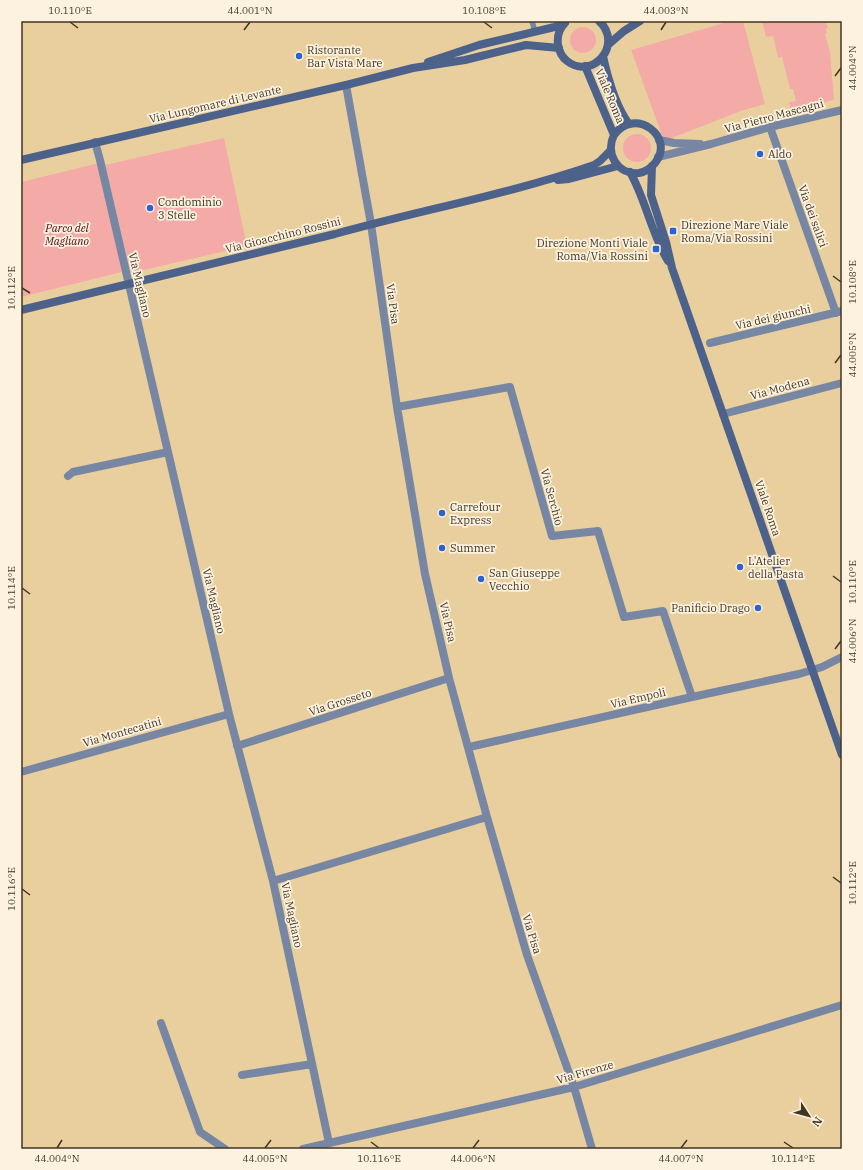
<svg xmlns="http://www.w3.org/2000/svg" width="863" height="1170" font-family="'IBM Plex Serif',serif">
<style>
.green{fill:#f4aba8}
.lines{fill:none;stroke-linecap:round;stroke-linejoin:round}
.lane{stroke:#7787a3;stroke-width:5.5}
.street{stroke:#7787a3;stroke-width:8}
.secondary{stroke:#4c628a;stroke-width:8}
.ticks{fill:none;stroke:#413623;stroke-width:1.5}
.poi-dot{fill:#2a62cf;stroke:#fdf2df;stroke-width:1.5}
.labels{text-anchor:middle;dominant-baseline:central;stroke-width:3.5;stroke-linejoin:round;paint-order:stroke}
.poi-label{font-size:11px;fill:#413623;stroke:#fdf2df;text-anchor:start}
.street-label{font-size:11px;fill:#413623;stroke:#fdf2df}
.park-label{font-size:11px;font-style:italic;fill:#52050f;stroke:#fdf2df}
.neatline{fill:none;stroke:#413623;stroke-width:1.5}
.ticks-label{font-size:10px;text-anchor:middle;fill:#413623}
</style>
<rect width="100%" height="100%" fill="#eacf9e"/>
<!-- green -->
<path class="green" d="M731 21H743L765 104 741 111 664 141 631 50Z
M762 21H828V23H826L828 28 826 29 827 33 825 34 830 52 834 100 791 110 789 102 796 101 793 89H790L782 57 778 58 773 36 766 37Z
M570 40a13 13 0 1 1 26 0a13 13 0 1 1-26 0Z
M623 148a14 14 0 1 1 28 0a14 14 0 1 1-28 0Z
M224 138 247 246 131 273 105 165Z
M99 163 122 272 21 297V182Z"/>
<g class="lines">
<!-- lane -->
<path class="lane" d="M532 21 535 32"/>
<!-- street -->
<path class="street" d="M346 85 371 224 397 407 425 574 449 678 487 817 527 955 574 1087 592 1149
M770 127 836 313
M659 140 674 143 700 144
M95 142 100 160 229 714 273 881 329 1143
M658 157 711 144 770 127 842 110
M710 343 842 311
M397 407 510 387 552 536 598 531 624 617 663 611 692 697
M723 414 842 383
M68 476 73 472 168 452
M237 746 449 678
M469 747 692 697 799 674 822 667 842 657
M21 772 229 714
M273 881 487 817
M161 1023 200 1132 225 1149
M242 1075 312 1064
M303 1149 574 1087 842 1005"/>
<!-- secondary -->
<path class="secondary" d="M565 23C559 29 557 37 558 45 559 51 562 57 567 61 593 81 624 44 599 21
M609 44 624 31 640 21
M603 56C608 79 615 105 629 124
M428 62 479 45 563 25
M585 66 614 135C605 153 617 175 639 173 645 172 651 168 655 163 676 137 635 106 614 135
M21 160 346 85 413 68 465 60 526 45 559 48
M652 166 651 195 666 242 672 268 842 755
M630 172C646 200 651 233 668 261
M558 180 569 179 618 166
M21 310 335 234C421 210 510 194 594 165L600 161 611 150"/>
</g>
<!-- ticks -->
<path class="ticks" d="M70 22 78 28M484 22 492 28M244 30 250 22M661 30 666 22M835 76 841 68M833 276 841 282M22 288 30 293M835 363 841 355M833 576 841 582M22 588 30 594M835 649 841 641M833 877 841 883M22 889 30 895M371 1142 379 1148M784 1142 793 1148M57 1148 62 1140M265 1148 271 1140M473 1148 479 1140M681 1148 687 1140"/>
<!-- markers -->
<g class="poi-dot">
<circle cx="299" cy="56" r="4"/>
<circle cx="760" cy="154" r="4"/>
<circle cx="150" cy="208" r="4"/>
<rect x="669" y="227" width="8" height="8" rx="2"/>
<rect x="652" y="245" width="8" height="8" rx="2"/>
<circle cx="442" cy="513" r="4"/>
<circle cx="442" cy="548" r="4"/>
<circle cx="740" cy="567" r="4"/>
<circle cx="481" cy="579" r="4"/>
<circle cx="758" cy="608" r="4"/>
</g>
<g class="labels">
<!-- poi labels -->
<g class="poi-label">
<text x="307" y="50">Ristorante<tspan x="307" dy="13">Bar Vista Mare</tspan></text>
<text x="768" y="154">Aldo</text>
<text x="158" y="202">Condominio<tspan x="158" dy="13">3 Stelle</tspan></text>
<text x="681" y="225">Direzione Mare Viale<tspan x="681" dy="13">Roma/Via Rossini</tspan></text>
<text x="648" y="243" text-anchor="end">Direzione Monti Viale<tspan x="648" dy="13">Roma/Via Rossini</tspan></text>
<text x="450" y="507">Carrefour<tspan x="450" dy="13">Express</tspan></text>
<text x="450" y="548">Summer</text>
<text x="748" y="561">L'Atelier<tspan x="748" dy="13">della Pasta</tspan></text>
<text x="489" y="573">San Giuseppe<tspan x="489" dy="13">Vecchio</tspan></text>
<text x="750" y="608" text-anchor="end">Panificio Drago</text>
</g>
<!-- street labels -->
<g class="street-label">
<text transform="translate(610 96) rotate(67)">Viale Roma</text>
<text transform="translate(215 104) rotate(-13)">Via Lungomare di Levante</text>
<text transform="translate(774 116) rotate(-15)">Via Pietro Mascagni</text>
<text transform="translate(813 216) rotate(70)">Via dei salici</text>
<text transform="translate(283 235) rotate(-14)">Via Gioacchino Rossini</text>
<text transform="translate(140 285) rotate(77)">Via Magliano</text>
<text transform="translate(393 304) rotate(82)">Via Pisa</text>
<text transform="translate(773 317) rotate(-13)">Via dei giunchi</text>
<text transform="translate(780 388) rotate(-15)">Via Modena</text>
<text transform="translate(552 497) rotate(75)">Via Serchio</text>
<text transform="translate(768 508) rotate(71)">Viale Roma</text>
<text transform="translate(214 601) rotate(77)">Via Magliano</text>
<text transform="translate(448 622) rotate(77)">Via Pisa</text>
<text transform="translate(638 698) rotate(-13)">Via Empoli</text>
<text transform="translate(340 702) rotate(-18)">Via Grosseto</text>
<text transform="translate(122 732) rotate(-16)">Via Montecatini</text>
<text transform="translate(292 915) rotate(78)">Via Magliano</text>
<text transform="translate(532 934) rotate(73)">Via Pisa</text>
<text transform="translate(585 1072) rotate(-16)">Via Firenze</text>
</g>
<!-- park labels -->
<g class="park-label">
<text x="67" y="228">Parco del<tspan x="67" dy="13">Magliano</tspan></text>
</g>
</g>
<!-- border -->
<rect width="863" height="1170" fill="none" stroke="#fdf2df" stroke-width="44"/>
<!-- north arrow -->
<g transform="translate(809 1116) rotate(126)" stroke="#fdf2df" stroke-width="3" paint-order="stroke">
<path d="M0-3L7 15L0 10L-7 15Z" fill="#413623"/>
<text y="-6" font-size="11" font-weight="bold" text-anchor="middle" fill="#413623">N</text>
</g>
<rect x="22" y="22" width="819" height="1126" class="neatline"/>
<g class="ticks-label">
<text x="70" y="14">10.110°E</text>
<text x="250" y="14">44.001°N</text>
<text x="484" y="14">10.108°E</text>
<text x="666" y="14">44.003°N</text>
<text transform="translate(852 68) rotate(-90)" y="4">44.004°N</text>
<text transform="translate(852 282) rotate(-90)" y="4">10.108°E</text>
<text transform="translate(11 288) rotate(-90)" y="4">10.112°E</text>
<text transform="translate(852 355) rotate(-90)" y="4">44.005°N</text>
<text transform="translate(852 582) rotate(-90)" y="4">10.110°E</text>
<text transform="translate(11 588) rotate(-90)" y="4">10.114°E</text>
<text transform="translate(852 641) rotate(-90)" y="4">44.006°N</text>
<text transform="translate(852 883) rotate(-90)" y="4">10.112°E</text>
<text transform="translate(11 889) rotate(-90)" y="4">10.116°E</text>
<text x="57" y="1162">44.004°N</text>
<text x="265" y="1162">44.005°N</text>
<text x="379" y="1162">10.116°E</text>
<text x="473" y="1162">44.006°N</text>
<text x="681" y="1162">44.007°N</text>
<text x="793" y="1162">10.114°E</text>
</g>
</svg>
